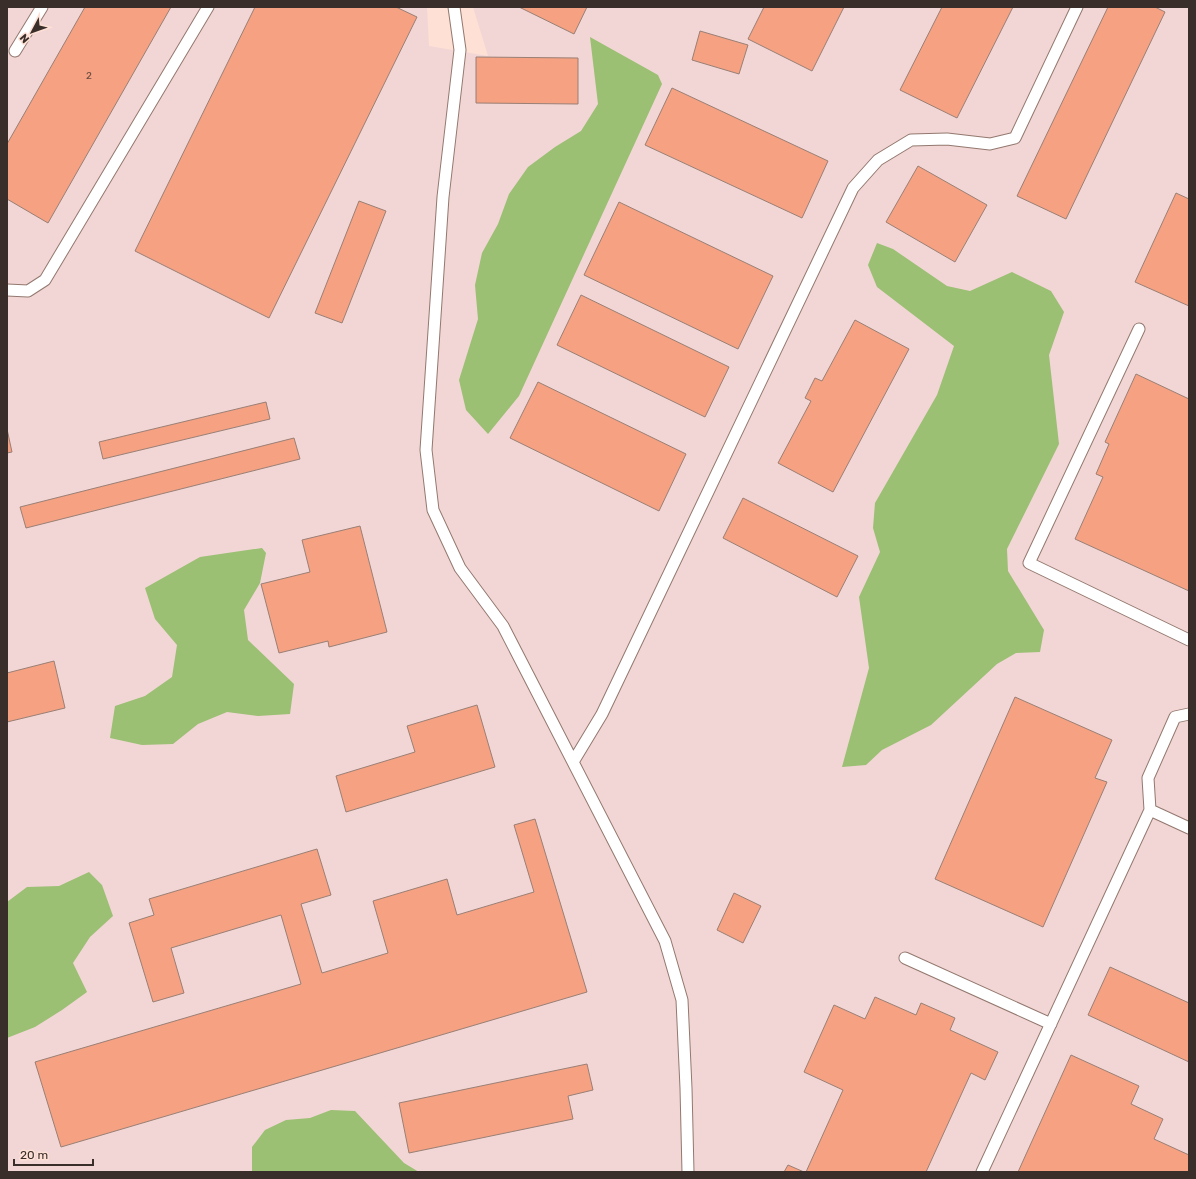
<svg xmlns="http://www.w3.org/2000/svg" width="1196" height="1179" font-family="Rubik,sans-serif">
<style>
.industrial{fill:#f1d6d5}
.forest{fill:#9bbf73}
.building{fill:#f5a182;stroke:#9a7f75}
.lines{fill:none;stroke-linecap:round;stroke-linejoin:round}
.lane-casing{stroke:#93786f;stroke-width:13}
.lane{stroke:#fff;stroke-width:11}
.labels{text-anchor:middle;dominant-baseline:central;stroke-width:4;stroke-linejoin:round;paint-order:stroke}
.number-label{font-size:10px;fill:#684b40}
</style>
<rect width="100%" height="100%" fill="#fee0d5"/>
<!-- industrial -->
<path class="industrial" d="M7 7H427L429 46 488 56 473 7H1189V1172H7Z"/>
<!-- forest -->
<path class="forest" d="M590 37 658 75 662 84 519 396 488 434 466 410 459 380 478 319 475 285 482 253 498 224 509 194 528 167 555 147 581 131 598 104Z
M877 243 893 249 947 286 970 291 1012 272 1051 291 1064 312 1049 355 1059 444 1007 549 1008 571 1044 630 1040 652 1016 653 997 664 931 725 882 750 866 765 842 767 869 668 859 597 880 552 873 528 875 503 937 395 954 346 877 287 868 265Z
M262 548 266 553 260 583 244 610 248 640 294 684 290 714 258 716 227 712 198 724 173 744 142 745 110 738 115 706 145 696 172 677 177 645 155 619 145 588 200 557Z
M89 872 102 885 113 916 90 937 73 963 87 992 62 1010 35 1027 7 1038V902L27 887 59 886Z
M331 1110 355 1111 404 1163 419 1172H252V1147L265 1130 286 1120 310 1118Z"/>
<!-- building -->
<path class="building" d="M85 7H171L48 223 7 199V144Z
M255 7H396L417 17 269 318 135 251Z
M519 7H587L574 34Z
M764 7H844L812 71 748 39Z
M942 7H1013L957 118 900 90Z
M1108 7H1155L1165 12 1066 219 1017 196Z
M700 31 748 45 739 74 692 60Z
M476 57 578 58V104L476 103Z
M672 88 828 161 802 218 645 145Z
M918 166 987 205 955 262 886 222Z
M1176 193 1189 199V306L1135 282Z
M359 201 386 211 342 323 315 313Z
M619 202 773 276 738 349 584 275Z
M581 295 729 367 705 417 557 345Z
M855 320 909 349 833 492 778 463 811 401 805 398 815 378 822 381Z
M1136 374 1189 399V591L1075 539 1103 477 1096 474 1109 444 1105 442Z
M538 382 686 454 659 511 510 438Z
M266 402 270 419 103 459 99 442Z
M7 429 12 452 7 453Z
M294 438 300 459 26 528 20 507Z
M743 498 858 556 837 597 723 538Z
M360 526 387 632 329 647 328 641 279 653 261 584 310 572 302 540Z
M54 661 65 708 7 722V673Z
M1015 697 1112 740 1095 778 1107 782 1043 927 935 879Z
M477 705 495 767 346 812 336 776 415 752 407 726Z
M535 819 587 992 61 1147 35 1062 301 984 281 915 171 948 184 993 153 1002 129 923 154 915 149 899 317 849 331 895 301 904 322 973 388 953 373 901 447 879 457 915 534 892 514 825Z
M734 893 761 906 743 943 717 930Z
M1110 967 1189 1003V1062L1088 1015Z
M875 997 916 1015 921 1003 955 1018 950 1030 998 1052 985 1080 971 1073 926 1172H806L843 1090 804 1072 834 1005 865 1019Z
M1071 1055 1139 1086 1131 1104 1163 1119 1154 1139 1189 1155V1172H1018Z
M587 1064 593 1090 568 1096 573 1119 409 1153 399 1103Z
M788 1165 804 1172H784Z"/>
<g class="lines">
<defs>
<path id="lane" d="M454 7 460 50 443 197 426 450 433 510 460 568 503 626 665 941 682 1000 686 1088 688 1172
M15 51 42 7
M7 290 28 291 45 280 208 7
M1139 329 1029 563 1189 640
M573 762 602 714 853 188 878 160 911 140 947 139 990 144 1015 138 1077 7
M1150 810 1148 778 1175 717 1189 714
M905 958 1051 1024
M982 1172 1150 810 1189 828"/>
</defs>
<!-- lane casing -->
<use href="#lane" class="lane-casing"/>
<!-- lane -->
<use href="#lane" class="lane"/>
</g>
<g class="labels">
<!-- number labels -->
<g class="number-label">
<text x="89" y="76">2</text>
</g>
</g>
<!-- border -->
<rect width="1196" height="1179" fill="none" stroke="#392e2a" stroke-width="16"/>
<!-- north arrow -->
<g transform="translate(32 32) rotate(229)" stroke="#fee0d5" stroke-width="3" paint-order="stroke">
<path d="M0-3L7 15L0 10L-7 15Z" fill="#392e2a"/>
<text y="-6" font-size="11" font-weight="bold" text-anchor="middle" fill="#392e2a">N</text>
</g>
<!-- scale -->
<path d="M14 1159v6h79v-6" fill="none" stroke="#392e2a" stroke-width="2"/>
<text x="20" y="1159" font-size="12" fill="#392e2a" stroke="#fee0d5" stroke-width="3" paint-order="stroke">20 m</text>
</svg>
